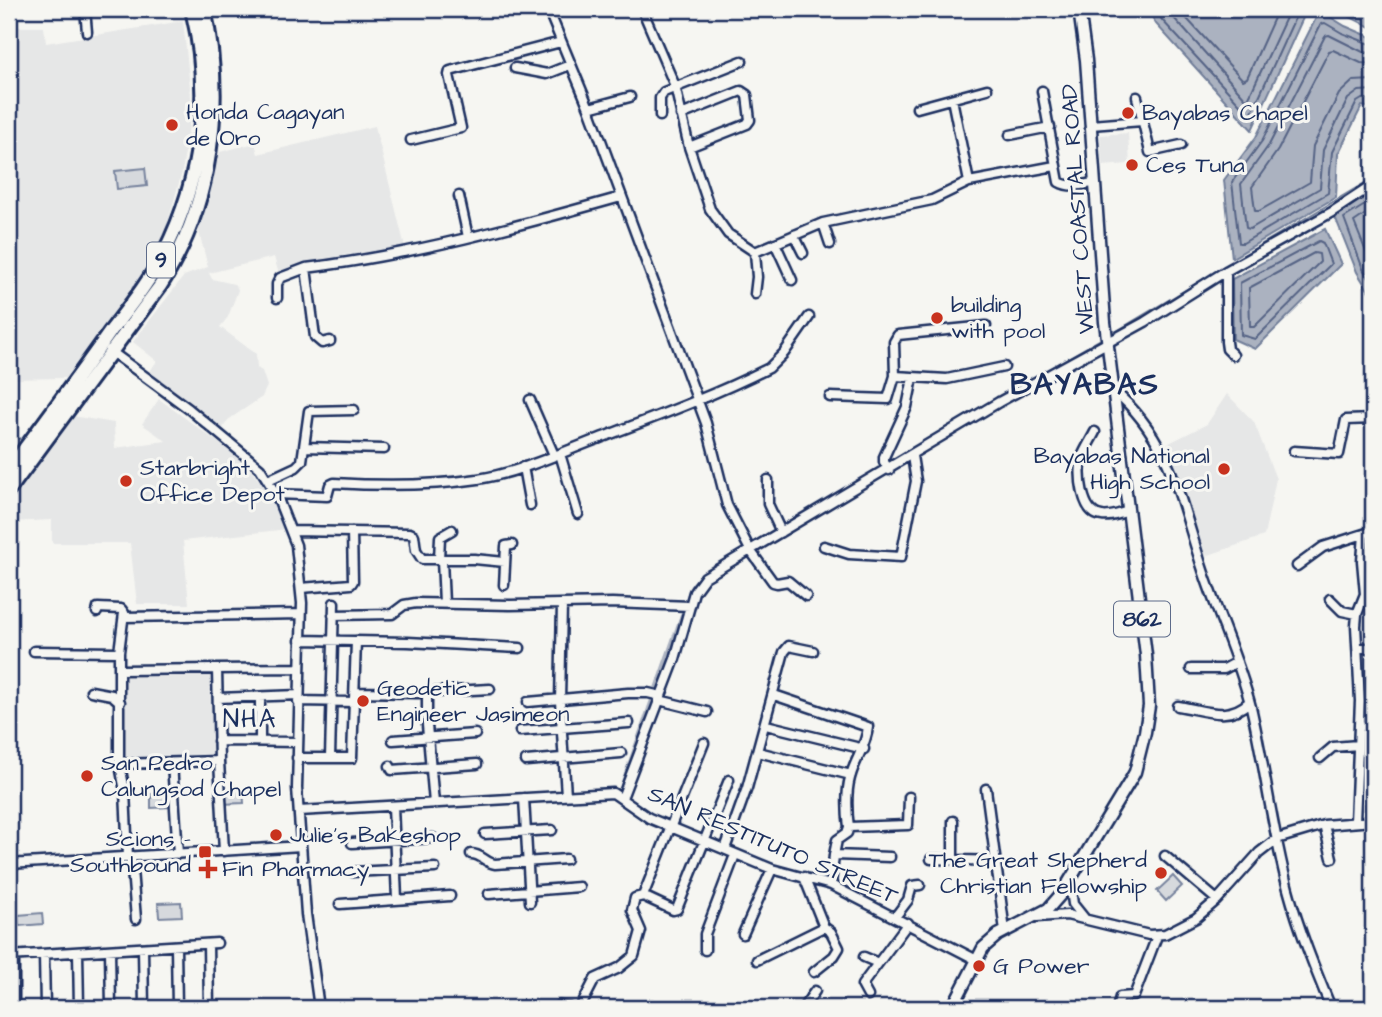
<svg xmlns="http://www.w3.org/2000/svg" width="1382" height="1017" font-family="'Architects Daughter',sans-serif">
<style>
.built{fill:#e6e7e7}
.green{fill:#d6d9dd;stroke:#78849e;stroke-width:2}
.water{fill:#abb2c0;stroke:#717e99;stroke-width:2}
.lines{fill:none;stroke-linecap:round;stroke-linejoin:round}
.shore{stroke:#556385;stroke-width:2}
.stream{stroke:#717e99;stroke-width:2}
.canal{stroke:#abb2c0;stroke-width:6}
.minor-casing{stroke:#1b2f5e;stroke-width:13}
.major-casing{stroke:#1b2f5e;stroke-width:15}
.highway-casing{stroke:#1b2f5e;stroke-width:18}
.minor{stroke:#f6f6f2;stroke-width:8}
.major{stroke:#f6f6f2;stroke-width:10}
.highway{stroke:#f6f6f2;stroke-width:12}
.poi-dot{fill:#c8321e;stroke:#f6f6f2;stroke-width:2.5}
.labels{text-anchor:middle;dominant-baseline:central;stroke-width:6;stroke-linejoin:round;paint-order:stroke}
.shield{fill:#f6f6f2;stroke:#5d6b8a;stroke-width:2}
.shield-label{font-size:21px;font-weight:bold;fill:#1b2f5e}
.poi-label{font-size:23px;fill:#1b2f5e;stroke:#f6f6f2;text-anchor:start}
.street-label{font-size:23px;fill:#1b2f5e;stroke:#f6f6f2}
.quarter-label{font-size:26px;letter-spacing:2px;fill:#1b2f5e;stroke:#f6f6f2}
.district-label{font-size:30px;font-weight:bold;letter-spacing:2px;fill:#1b2f5e;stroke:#f6f6f2}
</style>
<rect width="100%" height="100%" fill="#f6f6f2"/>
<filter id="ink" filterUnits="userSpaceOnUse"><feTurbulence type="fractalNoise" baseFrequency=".0143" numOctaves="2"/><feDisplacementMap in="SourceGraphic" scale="14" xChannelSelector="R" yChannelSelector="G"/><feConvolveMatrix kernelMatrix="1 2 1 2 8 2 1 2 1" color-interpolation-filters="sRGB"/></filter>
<g filter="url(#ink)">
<!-- built -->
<path class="built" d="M183 21 192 106 182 172 166 229 146 267 112 316 65 378 9 379V56L13 55V27H44L46 43Z
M375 126 405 247 353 260 351 254 278 271 274 257 209 273 212 279 234 284 237 287 238 290 228 317 220 327 256 354 257 368 262 371 267 386 262 397 228 420 220 433 145 378 157 361 133 342 184 276 208 267 198 228 220 152 255 143 258 154Z
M1128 133 1130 164 1102 166 1100 135Z
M1227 394 1254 422 1276 479 1264 536 1203 557 1167 444 1207 424Z
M159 399 223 446 245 464 264 486 287 529 183 541 189 604H137L130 543H52V520L9 522V503L72 416 114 423 115 448 166 441 142 424Z
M214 669 216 758 123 762 125 673Z"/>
<!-- green -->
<path class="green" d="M145 168 147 186 117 189 115 171Z
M243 789 244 803 221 804 220 790Z
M151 794H172L173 807 151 808Z
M1173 876 1182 886 1166 901 1157 891Z
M181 902 182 916 159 917 158 903Z
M42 913 43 924 19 926 18 915Z"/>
<!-- water -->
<path class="water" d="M1148 9H1307L1252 130 1156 24Z
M1335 9H1373V27H1370Z
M1324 13 1345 26 1373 38V108L1362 106 1338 154 1336 197 1232 258 1224 180 1256 137 1318 14Z
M1370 192 1373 203V298L1357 272 1334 214Z
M1325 229 1341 264 1255 349 1233 339 1232 279Z"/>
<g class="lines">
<!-- shore -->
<path class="shore" d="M1156 9 1162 20 1249 114 1252 112 1299 9
M1166 9 1246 99 1249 97 1290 9
M1178 9 1243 80 1247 78 1278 9
M1373 45 1342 33 1325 23 1321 24 1262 141 1232 182 1239 243H1243L1328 193 1332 152 1357 102 1362 99H1373
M1373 53 1363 52 1329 35 1325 36 1269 145 1241 184 1246 228 1250 229 1320 188 1323 150 1348 99 1359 91 1373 90
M1373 64 1361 63 1333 50 1329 51 1278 150 1252 187 1255 211H1259L1310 182 1313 146 1339 94 1353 81 1373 80
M1373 200 1344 218 1363 269 1373 285
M1373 209 1354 222 1373 269
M1319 241 1323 243 1331 264 1255 339 1241 335 1240 283Z
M1314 253 1319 254 1320 262 1254 327H1250L1249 288Z"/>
<!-- stream -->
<path class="stream" d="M1115 332 1373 178
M1000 397 1099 340
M9 432 23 441
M783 526 800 516
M752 544 775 530"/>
<!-- canal -->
<path class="canal" d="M686 605 693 586 705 574
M623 785 683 615"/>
<defs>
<path id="minor" d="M85 9 87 32
M548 9 589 108 706 423 727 505 750 550 773 582 777 583 788 581 806 596
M642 9 675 86 689 147 710 209 728 234 755 252 823 223 932 200 969 182 1055 166
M9 51 10 9
M515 68 547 74 570 65
M1042 91 1059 182C1069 188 1085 185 1095 182
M1137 97 1150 152 1181 145
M952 99 969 182
M589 108 630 97
M917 108 987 89
M681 115 741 91 747 95 750 120 747 124 689 147
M660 116V98L664 92 742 61
M1091 125 1142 121
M1010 135 1050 127
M411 140 461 128 449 75 450 71 561 42
M459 196 468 237
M823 223 830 244
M794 235 803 253
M775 243 792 280
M1226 271V342L1227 349 1233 355
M755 294 757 277 755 252
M277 298V284L280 278 306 268
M986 326 898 335 894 342 895 376 947 379 1004 367
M330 341 322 343 315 337 306 268C412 255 518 226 621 197
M109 350 189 409 260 468 276 494 296 545 302 603 297 788 306 914 319 1008
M1113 390C1170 437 1180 500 1202 567 1217 614 1239 659 1251 707 1265 767 1272 829 1288 889 1299 930 1315 969 1331 1008
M830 397 888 399 895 376
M530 400 554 455
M1095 432C1091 440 1085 449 1082 457 1078 473 1081 514 1102 516 1110 518 1121 513 1129 511
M304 447 384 449
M1294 451 1339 454 1346 420 1373 419
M560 454 578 514
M523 467 530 505
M889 470 884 462V457L907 407 913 378
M268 480 296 467 302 461 309 411 354 410
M768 480V504L781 532
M276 494 327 496 330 485 334 483C382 486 431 486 478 479 518 473 558 454 595 440 653 418 713 396 769 368L784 353 809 317
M292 531 410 533 414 535 416 550 422 559H474L505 562
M824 546 849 554 901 557 916 481 912 456
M439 559 440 537 452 530
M442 560 444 603
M1297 566 1323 547 1373 531
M504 585 506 546 512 545
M301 588 351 584 353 581 352 532
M1330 599 1342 611 1357 614
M562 604 560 701 566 795
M97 612 98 608 121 609 124 613 119 652V760L125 791 128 857
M333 615 392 614 404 605 416 603 510 605 612 603 690 606
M124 617 301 614
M300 640 408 642 520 648
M1358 648H1373
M34 651 119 652
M217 669 219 761
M1191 669H1224L1237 662
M120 670 300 668
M91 691 112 695 120 702
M355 692 416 693 490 689
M427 692V725L434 803
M774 695 868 727C866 747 855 759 850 778 846 792 847 814 849 827
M260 697V741
M218 698 299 695
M659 700 707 712
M298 701 355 702
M528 702 628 693H648L661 696
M1178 706C1204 710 1228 722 1249 702
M766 725 864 749
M1359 726 1373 725
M520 731 629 723
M393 740 475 734
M218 741 297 742
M758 752 851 775
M297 758H352L356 641
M330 758 334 603
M1320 758 1333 747 1358 745
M526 761 621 753
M172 763 178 854
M119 764 219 761 224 851
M390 766 392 770 477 764
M986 789 1005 931
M524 798 530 902
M622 798 675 659 694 592 705 577 999 402 1145 322 1226 271 1332 212 1373 185
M393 806 397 899
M299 811 613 793 649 818 772 869 831 885 975 959
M1355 822 1360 701 1356 626 1357 614 1365 594 1362 561 1364 534
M1324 825 1332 858
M485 834 552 830
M352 843 433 838
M725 849 747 788 784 652 789 646 813 651
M471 854C482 854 485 863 495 864L566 859
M834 855 837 840 847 833 849 827 908 825 909 797
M1165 856 1217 900
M131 857 136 919
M931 859 996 861
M953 860V821
M9 864 301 846
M352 872 435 868
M804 877 824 927 831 932 839 948 834 956 814 972
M1070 882 1073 904 1085 919
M831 885 834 855 890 857
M489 894 579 887
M643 896 704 743
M340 904 450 896
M895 917 908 900 912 886 920 885
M1037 917 1067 915 1149 935 1165 934 1196 918 1217 900 1259 853 1277 839 1324 825 1373 821
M743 934 772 869
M208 944 209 1008
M176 946 177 1008
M143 948 144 1008
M110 950 111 1008
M705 950V934L735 855
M78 952 79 1008
M44 954 45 1008
M9 956 217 943
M864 957 878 963
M757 960 824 927
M868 996 862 985 908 923
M652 1005 666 1008
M14 1008V956
M557 1008 559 1006 571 1008
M580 1008 595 979 619 968 634 956 641 931 632 910 635 898 643 896 673 910 677 909 729 780
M803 1008 815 991
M1117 1008 1120 997 1134 996 1157 936"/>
<path id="major" d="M952 1008 983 948 998 935 1048 909 1062 893 1130 781 1135 772 1145 732 1149 706 1146 655 1105 322 1086 60 1079 9"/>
<path id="highway" d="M9 470C43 424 77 379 110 332 129 307 150 281 164 253 203 176 212 92 192 9
M9 490 160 286C212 205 225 102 204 9"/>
</defs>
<!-- minor casing -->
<use href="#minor" class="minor-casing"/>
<!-- major casing -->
<use href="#major" class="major-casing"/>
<!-- highway casing -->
<use href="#highway" class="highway-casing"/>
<!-- minor -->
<use href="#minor" class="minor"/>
<!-- major -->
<use href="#major" class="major"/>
<!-- highway -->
<use href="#highway" class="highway"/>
</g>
</g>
<!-- markers -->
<g class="poi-dot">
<circle cx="1128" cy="113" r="7"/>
<circle cx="172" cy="125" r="7"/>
<circle cx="1132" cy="165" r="7"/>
<circle cx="937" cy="318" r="7"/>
<circle cx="1224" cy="469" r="7"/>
<circle cx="126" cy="481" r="7"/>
<circle cx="363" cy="701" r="7"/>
<circle cx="87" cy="776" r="7"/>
<circle cx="276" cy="835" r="7"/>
<rect x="198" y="845" width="14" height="14" rx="3.5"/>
<path d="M204.5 858.5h7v7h7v7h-7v7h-7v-7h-7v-7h7z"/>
<circle cx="1161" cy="873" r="7"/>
<circle cx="979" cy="966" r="7"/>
</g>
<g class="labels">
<!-- shield labels -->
<g class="shield">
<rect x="147" y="242.5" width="28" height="35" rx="5"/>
<rect x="1114" y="601.5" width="56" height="35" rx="5"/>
</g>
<g class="shield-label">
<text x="161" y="260">9</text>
<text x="1142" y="619">862</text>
</g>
<!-- poi labels -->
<g class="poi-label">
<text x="186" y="112">Honda Cagayan<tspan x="186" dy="26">de Oro</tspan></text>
<text x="1142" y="113">Bayabas Chapel</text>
<text x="1146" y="165">Ces Tuna</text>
<text x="951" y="305">building<tspan x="951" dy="26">with pool</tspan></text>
<text x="1210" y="456" text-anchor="end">Bayabas National<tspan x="1210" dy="26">High School</tspan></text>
<text x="140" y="468">Starbright<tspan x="140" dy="26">Office Depot</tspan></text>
<text x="377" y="688">Geodetic<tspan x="377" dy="26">Engineer Jasimeon</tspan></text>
<text x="101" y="763">San Pedro<tspan x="101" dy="26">Calungsod Chapel</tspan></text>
<text x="290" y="835">Julie's Bakeshop</text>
<text x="191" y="839" text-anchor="end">Scions -<tspan x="191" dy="26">Southbound</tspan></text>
<text x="1147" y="860" text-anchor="end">The Great Shepherd<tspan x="1147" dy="26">Christian Fellowship</tspan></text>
<text x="222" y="869">Fin Pharmacy</text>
<text x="993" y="966">G Power</text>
</g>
<!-- street labels -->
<g class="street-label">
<text transform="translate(1078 209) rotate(-94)">WEST COASTAL ROAD</text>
<text transform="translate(773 845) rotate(23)">SAN RESTITUTO STREET</text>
</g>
<!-- quarter labels -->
<g class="quarter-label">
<text x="250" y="719">NHA</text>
</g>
<!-- district labels -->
<g class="district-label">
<text x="1085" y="385">BAYABAS</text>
</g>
</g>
<!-- margin -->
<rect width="1382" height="1017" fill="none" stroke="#f6f6f2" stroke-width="35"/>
<rect x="18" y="18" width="1347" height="982" fill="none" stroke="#1b2f5e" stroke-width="2.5" filter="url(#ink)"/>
</svg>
